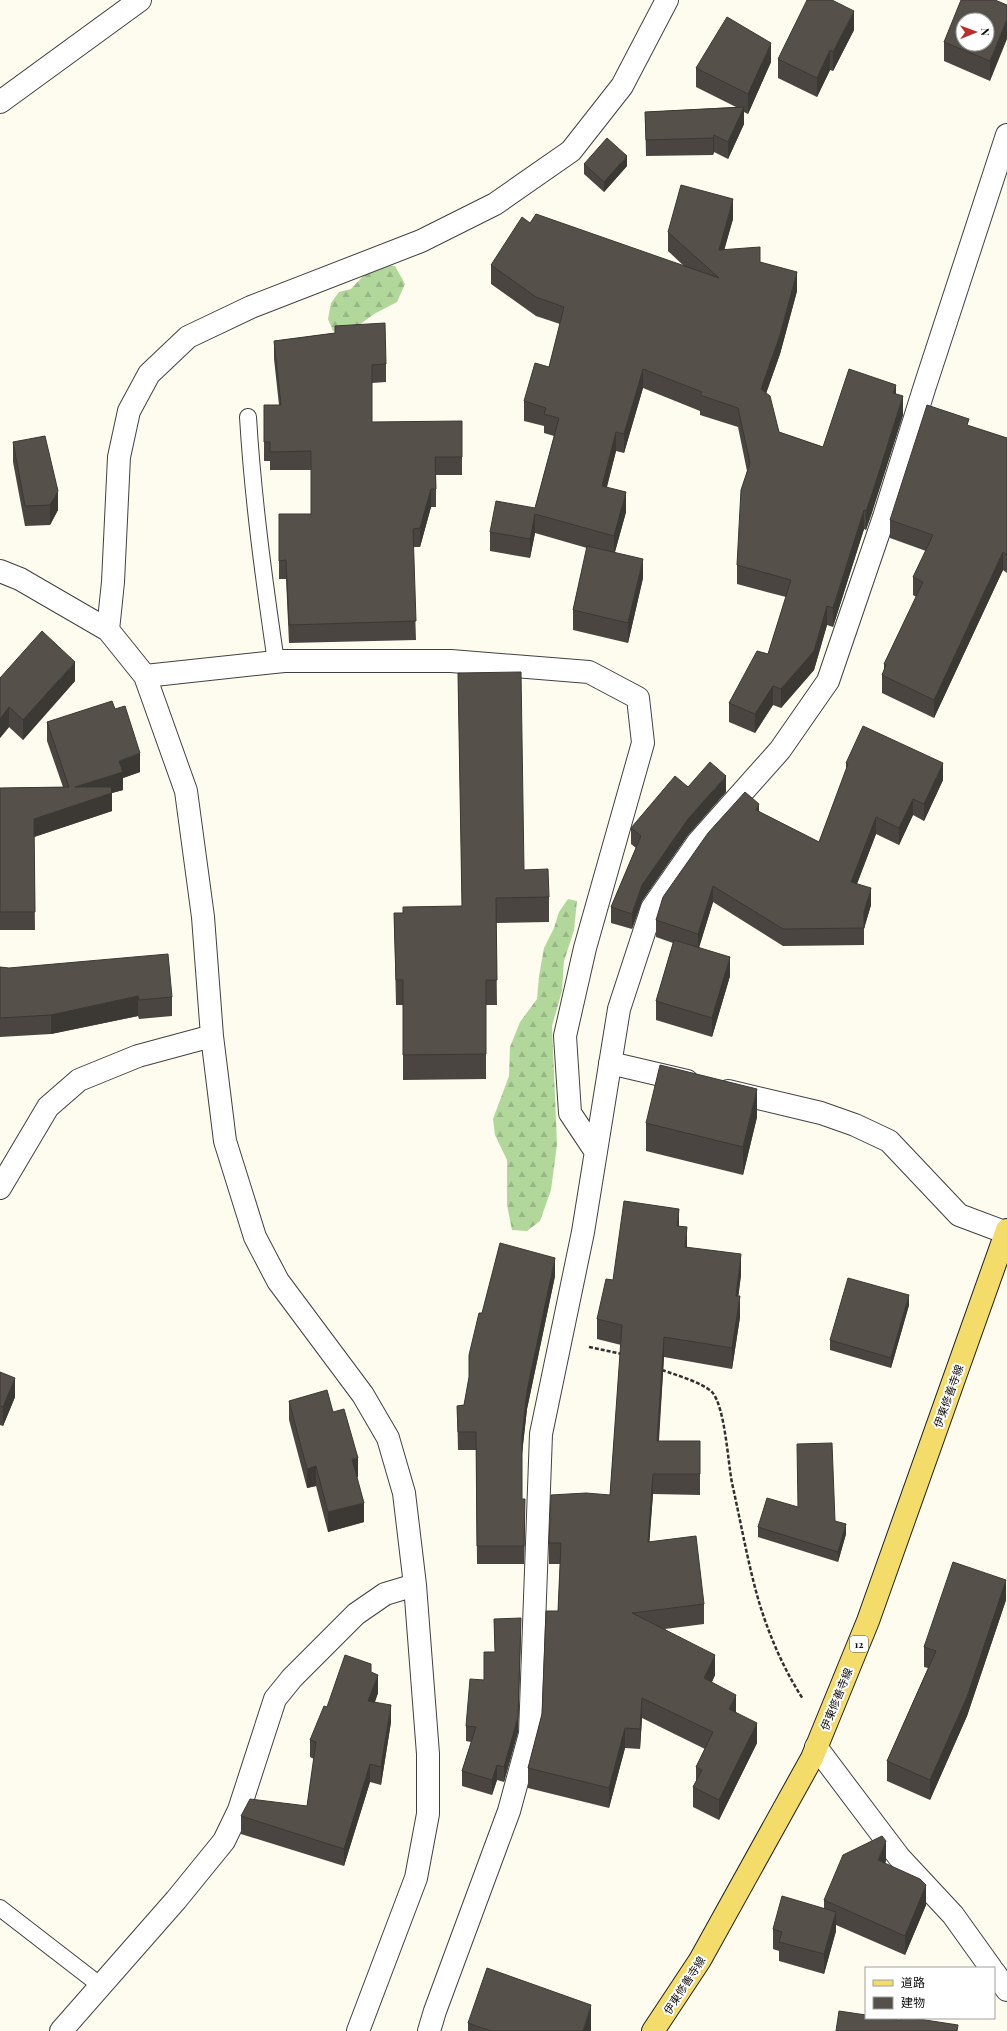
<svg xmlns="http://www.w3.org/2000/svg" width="1007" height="2031" font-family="'Playfair Display','Noto Sans JP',serif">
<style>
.forest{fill:url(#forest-firs)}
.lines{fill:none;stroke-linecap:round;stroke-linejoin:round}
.service-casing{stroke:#414141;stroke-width:18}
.minor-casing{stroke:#414141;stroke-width:24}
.primary-casing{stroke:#1f1f1f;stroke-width:24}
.path{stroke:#303030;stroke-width:2.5;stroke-dasharray:4 2;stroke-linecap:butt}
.service{stroke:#fff;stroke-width:16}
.minor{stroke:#fff;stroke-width:22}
.primary{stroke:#f3dc6a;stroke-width:22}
.wall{fill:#4a4540}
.shaded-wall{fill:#3c3834}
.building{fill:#56504a;stroke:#3c3834;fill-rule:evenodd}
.labels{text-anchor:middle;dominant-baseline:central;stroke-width:4;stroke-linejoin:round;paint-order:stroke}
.shield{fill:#fff;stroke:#565656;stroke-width:1}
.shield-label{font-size:10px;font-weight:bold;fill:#0e0e0e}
.street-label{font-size:11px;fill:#0e0e0e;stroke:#fff}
</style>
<defs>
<pattern id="forest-firs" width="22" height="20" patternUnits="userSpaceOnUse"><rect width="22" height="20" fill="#b1d89a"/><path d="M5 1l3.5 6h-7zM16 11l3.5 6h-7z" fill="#97b884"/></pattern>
</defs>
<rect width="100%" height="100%" fill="#fefcef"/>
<!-- forest -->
<path class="forest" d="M381 265 395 266 405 284 397 302 374 314 347 334 333 331 328 319 331 303 339 292 351 289 364 275Z
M568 899 577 901 574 930 564 961 562 991 552 1026 557 1144 551 1190 540 1221 527 1231 512 1230 507 1205V1160L495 1135 493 1119 509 1076 510 1047 520 1022 537 999 539 976 544 948 554 928 559 912Z"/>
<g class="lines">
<defs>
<path id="service" d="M248 417C253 500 264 580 276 662
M0 1908 101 1986"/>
<path id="minor" d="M0 102 140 0
M0 571 20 579 108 630
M145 676 284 661H451L589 672 638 698 643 743 585 948 565 1036 570 1113 596 1152
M610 1063 687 1081
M728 1091 821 1113 855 1125 889 1141 959 1215 1007 1233
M0 1188 48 1107 79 1080 138 1056 212 1036
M816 1747 899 1857 953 1915 991 1968
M994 1972 1007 1990
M61 2031 176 1900 224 1841 239 1810 275 1699 292 1678 356 1614 385 1594 415 1585
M358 2031 416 1878 428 1814V1754L415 1585 404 1493 388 1438 363 1395 278 1281 255 1237 225 1141 212 1036 203 917 186 791 145 676 108 630 113 582 119 457 129 411 149 374 188 337 251 307 421 241 495 204 571 151 622 86 667 0
M429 2031 435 2011 509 1811 530 1734 541 1434 583 1232 619 1009 652 908 698 842 780 750 828 681 884 517 924 389 1007 135"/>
<path id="primary" d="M653 2031 700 1960 812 1758 868 1621 1007 1230"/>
</defs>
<!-- service casing -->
<use href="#service" class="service-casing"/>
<!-- minor casing -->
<use href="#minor" class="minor-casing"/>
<!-- primary casing -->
<use href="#primary" class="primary-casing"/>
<!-- path -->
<path class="path" d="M589 1347 622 1354
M662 1370C676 1375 701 1382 712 1392 725 1406 728 1463 732 1483 741 1523 748 1564 759 1602 769 1635 784 1670 803 1699"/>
<!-- service -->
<use href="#service" class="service"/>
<!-- minor -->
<use href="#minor" class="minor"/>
<!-- primary -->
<use href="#primary" class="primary"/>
</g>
<!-- wall -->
<path class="wall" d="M995 0 990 81 944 61V42Z
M854 30 833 71 830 70 817 97 778 78V59Z
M771 62 748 114 744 112V124L728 159 714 152 713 155 646 156 645 112 736 107 696 87V68Z
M584 164 627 166 604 192 584 174Z
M733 219 724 249 760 262 797 291 780 354 766 393 779 432 823 447 896 394 903 415 872 513 866 530 864 529 833 627 827 625 814 670 781 708 773 705 755 733 729 722V703L768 654 786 597 737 584V565L747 471 738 427 700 415V411L643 388 624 453 616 451 607 487 626 512 615 552 643 578 628 643 573 630V610L587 548 535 533 530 558 490 551V532L535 508 554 436 544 433V426L524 421V401L549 367 560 324 536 316 491 284V265L530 223 685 267 668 251V232Z
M335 326 386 364V382L372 383V422L462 457V475H436V507H431L420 547H413L416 640 289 643 286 579H279V514H311V470H270V461H264V405H279L274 359V341L335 333Z
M969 426 1007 438V573L1003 570 934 718 882 693V675L884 670V664L916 597 913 595V577L926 551 890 538V520Z
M13 442 58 510 50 525 25 526 13 462Z
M458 673 524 870 549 897V922L496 923 497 1005H486V1079L403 1080V1005H396L394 913H403L462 906Z
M0 678 75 681 23 740 9 727 0 738Z
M47 722 140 772 123 778V790L112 793V811L34 837 35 930H0V788L63 787 47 741Z
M846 763 943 780 924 821 913 815 899 845 876 834 857 884 871 905 864 928V945L783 946 713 902 699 947 730 976 712 1037 656 1020V1001L673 943 656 937V920L759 812 819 842 846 770Z
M688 787 726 792 688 835 642 901 632 929 611 923V907L636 848 631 844V828Z
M0 967 172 997V1016L139 1019 138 1016 51 1034 0 1037Z
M757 1117 743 1175 646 1151V1123Z
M679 1226 687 1247 741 1275 738 1296 740 1317 732 1369 664 1357 659 1441H700V1495L653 1494 649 1542 704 1604V1624L665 1629 715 1675 712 1682 736 1712 757 1743 719 1820 693 1807V1787L696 1781V1767L705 1749 642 1718 640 1749 625 1748 609 1808 528 1788V1768L542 1714 558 1611 560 1564H549V1543L610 1495 621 1345 597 1339V1319L613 1280Z
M555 1276 527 1409 522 1453V1499L525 1517 524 1564H477L476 1450H458L457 1406 464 1405 482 1313Z
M909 1305 891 1368 830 1350V1340Z
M0 1372 15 1397 3 1426 0 1425Z
M289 1401 333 1412 358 1477H357L364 1522 328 1532 316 1486 307 1488 289 1420Z
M835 1521 846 1534 838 1562 758 1537V1527Z
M1006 1600 967 1716 930 1800 887 1781V1761L928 1668 924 1667V1647Z
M494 1619 521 1633 518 1732 504 1782 497 1780 492 1795 462 1786V1771L471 1742 466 1741V1726L495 1652Z
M371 1673 378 1693 375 1702 391 1722 381 1785 370 1782 344 1866 241 1834V1816L307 1806 314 1759 310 1757V1740L327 1707Z
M886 1861 885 1863 926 1905 905 1955 836 1925V1931L824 1974 779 1961V1951L773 1949V1929L824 1908V1900Z
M468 2023 591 2031H468Z"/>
<!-- shaded-wall -->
<path class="shaded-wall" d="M854 11V30L833 71V52Z
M1007 19V39L990 81V61Z
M771 43V62L748 114V94Z
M830 50V70L817 97V78Z
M744 107V124L728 159V142Z
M714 135V152L713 155V138Z
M627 156V166L604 192V182Z
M733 199V219L719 269V250Z
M797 272V291L780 354 761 408V389Z
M643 369V388L624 453V434Z
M896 385V404L893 393Z
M903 396V415L866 530V511Z
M616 432V451L602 505V486Z
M431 489V507L420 547V528Z
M58 491V510L50 525V505Z
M626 492V512L614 555V536Z
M864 510V529L833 627V608Z
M535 514V533L530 558V539Z
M1003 552V570L934 718V700Z
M643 559V578L628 643V623Z
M827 606V625L814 670 781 708V689Z
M75 662V681L23 740V720Z
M773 686V705L755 733V714Z
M9 707V727L0 738V719Z
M140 753V772L123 778V790L112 793V811L34 837V819L75 787 119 761Z
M943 763V780L924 821V804Z
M726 776V792L688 835 642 901 632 929V914L642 885 688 819Z
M913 799V815L899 845V828Z
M759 804V821L756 810Z
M876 817V834L851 899V882Z
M713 886V902L698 951V934Z
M871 888V905L864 929V912Z
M730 957V976L712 1037V1018Z
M138 996V1016L51 1034V1015Z
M757 1089V1117L743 1175V1147Z
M679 1209V1229L677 1226Z
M687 1227V1248L685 1247Z
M741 1254V1275L736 1316V1296Z
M555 1258V1276L527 1409 522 1454V1436L527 1391Z
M909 1295V1305L891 1368V1358Z
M740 1296V1317L732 1369V1348Z
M664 1337V1357L657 1461V1441Z
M15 1378V1397L3 1426V1407Z
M358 1458V1477L352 1479V1459Z
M316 1466V1486L307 1488V1469Z
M653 1474V1494L648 1562V1542Z
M525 1499V1517L524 1564V1546Z
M364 1503V1522L328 1532V1512Z
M846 1524V1534L838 1562V1552Z
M1006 1580V1600L967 1716 930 1800V1780Z
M521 1618 518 1732 504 1782V1767Z
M715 1655V1675L704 1699V1678Z
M378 1675V1693L368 1719V1701Z
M736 1695V1715L729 1709Z
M642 1698V1718L640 1749V1729Z
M391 1705V1722L381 1785V1767Z
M757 1723V1743L719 1820V1800Z
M625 1728V1748L609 1808V1788Z
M370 1764V1782L344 1866V1849Z
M497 1765V1780L492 1795V1780Z
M886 1841V1861L878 1880V1860Z
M926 1885V1905L905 1955V1936Z
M836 1912V1931L824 1974V1954Z
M591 2005V2031H583Z"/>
<!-- building -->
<path class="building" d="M807 0H832L854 11 833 52 830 50 817 78 778 59Z
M961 0H995L1007 5V19L990 61 944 42ZM963 20H987V44H963Z
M727 17 771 43 748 94 696 68Z
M744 107 728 142 714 135 713 138 646 140 645 112Z
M607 138 627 156 604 182 584 164Z
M681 185 733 199 719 250 760 247V262L797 272 780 335 761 389 770 396 779 432 823 447 849 369 896 385 893 393 903 396 872 494 866 511 864 510 833 608 827 606 814 651 781 689 773 686 755 714 729 703 757 651 768 654 791 580 737 565 741 490 750 463 738 408 700 395 702 392 643 369 624 434 616 432 602 486 626 492 614 536 535 514 530 539 490 532 496 501 535 508 559 418 544 414 546 408 524 401 535 363 549 367 564 307 536 297 491 265 522 217 530 223 536 214 719 278 668 232Z
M385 323 386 364 372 365V422L462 421V457H435L436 489H431L420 528 413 529 416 621 289 625 286 560 279 561V514H311V451L270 452V442H264V405H281L274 341 335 333V326Z
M927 405 969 419 967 425 1007 438V555L1003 552 934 700 882 675 886 665 884 664 923 582 913 577 933 535 890 520Z
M45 436 58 491 50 505 25 506 13 442Z
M587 546 643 559 628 623 573 610Z
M42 631 75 662 23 720 9 707 0 719V678Z
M521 672 524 870 548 869 549 897 496 898 497 980H486V1054L403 1055V980H396L394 913H403V907L462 906 458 673Z
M112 701 115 709 125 706 140 753 119 761 123 772 75 787H111L112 793 34 819 35 912H0V788L69 787 47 722Z
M863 726 943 763 924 804 913 799 899 828 876 817 851 882 871 888 864 912V928L783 929 713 886 698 934 656 920 663 897 708 833 745 792 759 804 756 810 819 842 848 764 846 763Z
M710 762 726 776 688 819 642 885 632 914 611 907 641 836 631 828 675 776 688 787Z
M674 940 730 957 712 1018 656 1001Z
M168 954 172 997 139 1000 138 996 51 1015 0 1018V967L9 968Z
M660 1065 757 1089 743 1147 646 1123Z
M624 1201 679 1209 677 1226 687 1227 685 1247 741 1254 736 1296H740L732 1348 664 1337 657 1441H700V1474H653L648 1542 696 1536 704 1604 632 1613 715 1655 704 1678 736 1695 729 1709 757 1723 719 1800 693 1787 702 1770 696 1767 713 1732 642 1698 640 1729 625 1728 609 1788 528 1768 542 1714 546 1611H558L561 1543H549L551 1495 586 1493 610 1495 622 1325 597 1319 606 1279 613 1280Z
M500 1243 555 1258 527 1391 522 1436V1499H525L524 1546H477L476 1432H458L457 1406 464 1405 469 1377V1355L479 1313H482Z
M848 1278 909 1295 891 1358 830 1340Z
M0 1372 15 1378 3 1407 0 1406Z
M327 1390 333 1412 344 1409 358 1458 352 1459 364 1503 328 1512 316 1466 307 1469 289 1401Z
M832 1443 835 1521 846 1524 838 1552 758 1527 767 1498 798 1507 797 1444Z
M953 1562 1006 1580 967 1697 930 1780 887 1761 936 1651 924 1647Z
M521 1618 518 1717 504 1767 497 1765 492 1780 462 1771 476 1727 466 1726 470 1679 484 1680V1652H495L494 1619Z
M345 1655 371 1664V1672L378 1675 368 1701 391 1705 381 1767 370 1764 344 1849 241 1816 250 1799 307 1806 316 1742 310 1740 324 1706 327 1707Z
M882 1836 886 1841 878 1860 920 1879 926 1885 905 1936 824 1900 843 1855Z
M782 1896 836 1912 824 1954 779 1942 782 1932 773 1929Z
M487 1968 591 2005 583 2031H491L468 2023Z
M839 2011 866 2015V2018H883L900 2020V2018H912L958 2025 957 2031H836Z"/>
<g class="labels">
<!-- shield labels -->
<rect class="shield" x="850" y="1636" width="18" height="16" rx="3"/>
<g class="shield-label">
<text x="859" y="1644">12</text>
</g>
<!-- street labels -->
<g class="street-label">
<text transform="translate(948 1396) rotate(-70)">伊東修善寺線</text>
<text transform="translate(836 1699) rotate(-68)">伊東修善寺線</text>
<text transform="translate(684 1985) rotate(-57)">伊東修善寺線</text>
</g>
</g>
<!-- legend -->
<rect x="865" y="1967" width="130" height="52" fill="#ffffff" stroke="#9f9f9f"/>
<rect x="873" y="1980" width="20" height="6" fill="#f3dc6a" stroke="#9f9f9f"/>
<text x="901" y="1987" font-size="12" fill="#0e0e0e">道路</text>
<rect x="873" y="1997" width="20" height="12" fill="#56504a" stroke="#9f9f9f"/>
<text x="901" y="2007" font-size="12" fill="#0e0e0e">建物</text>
<!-- north arrow -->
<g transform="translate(975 32) rotate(89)"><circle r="19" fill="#ffffff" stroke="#9f9f9f"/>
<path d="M0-3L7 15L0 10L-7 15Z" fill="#b92e2b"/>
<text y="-6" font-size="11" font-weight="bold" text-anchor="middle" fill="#0e0e0e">N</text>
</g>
</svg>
